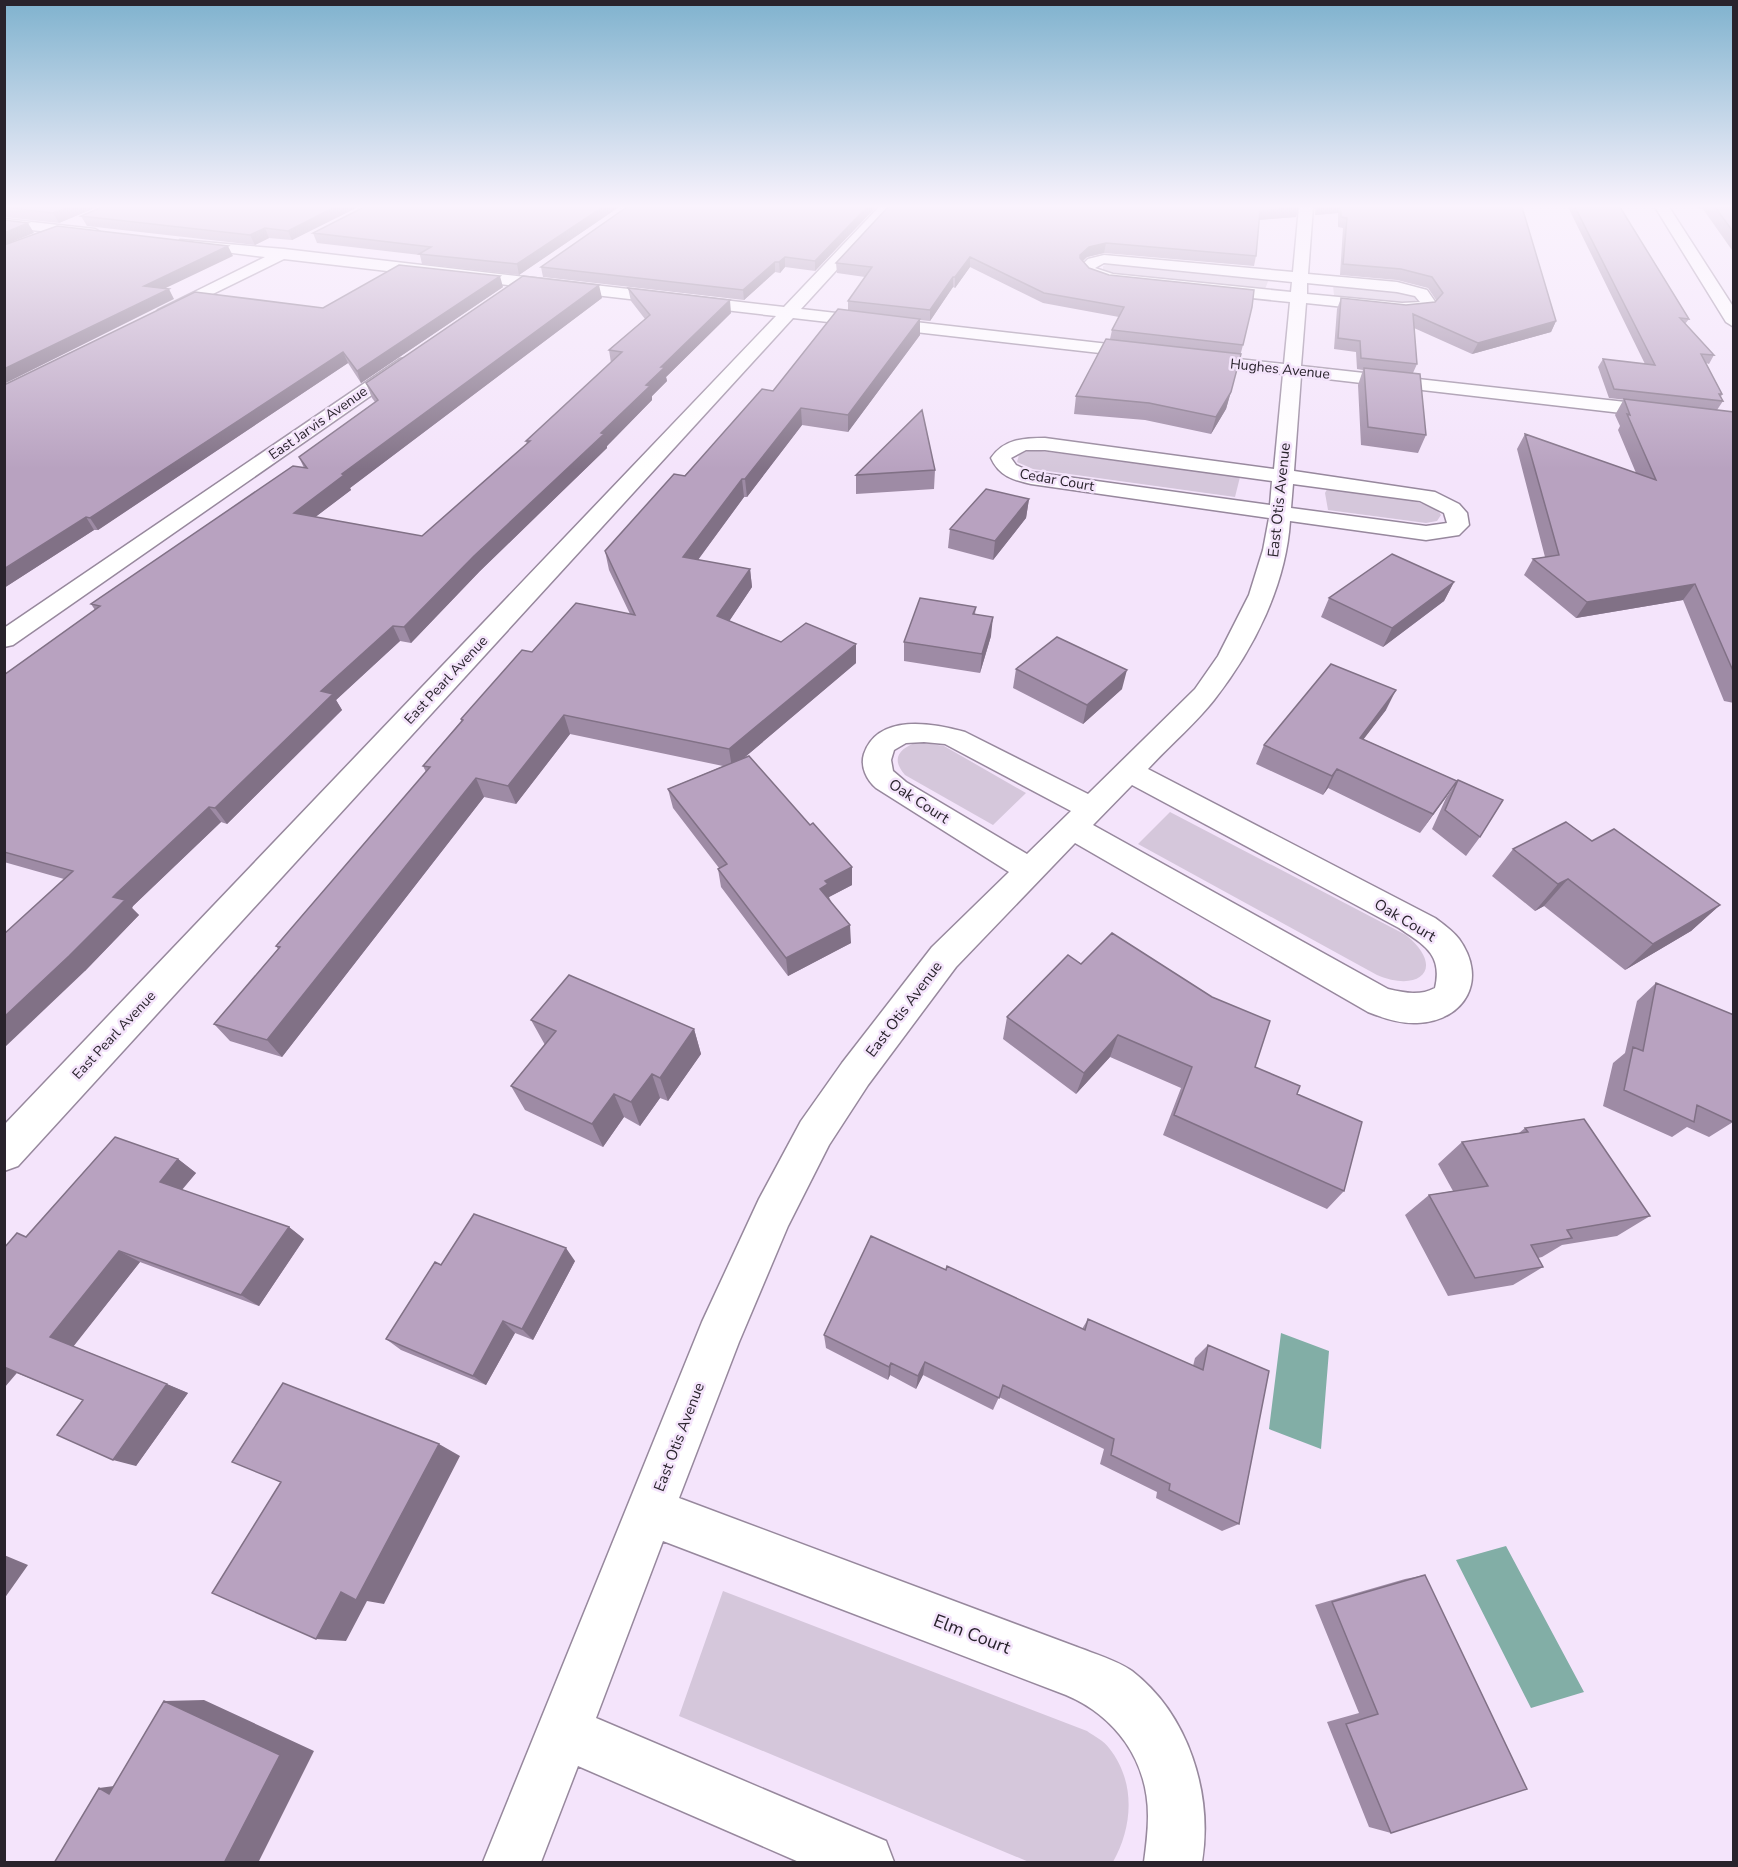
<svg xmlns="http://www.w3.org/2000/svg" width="1738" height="1867" font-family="'Nunito Sans',sans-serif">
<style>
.green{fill:#d5c7db}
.water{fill:#82aea6}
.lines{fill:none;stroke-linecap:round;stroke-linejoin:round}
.street-casing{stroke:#97889d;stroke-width:3}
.street{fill:#fff;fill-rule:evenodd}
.wall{fill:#9e8ba5}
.shaded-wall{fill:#817186}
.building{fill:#b8a2c0;stroke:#817186;stroke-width:1.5}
.labels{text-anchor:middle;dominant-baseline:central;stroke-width:5;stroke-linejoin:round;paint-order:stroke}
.far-street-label{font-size:14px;fill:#29232c;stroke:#f4e4fb}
.street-label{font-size:15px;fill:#29232c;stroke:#f4e4fb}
.near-street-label{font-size:18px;fill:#29232c;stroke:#f4e4fb}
</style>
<rect width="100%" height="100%" fill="#f4e4fb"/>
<!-- green -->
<path class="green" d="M1109 264 1269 279 1265 289 1114 274 1103 270V266Z
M1333 285C1352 287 1405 287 1417 299L1414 302 1405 303 1334 296Z
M1027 451H1041L1240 477 1235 497 1033 469 1017 462 1019 455Z
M1327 489C1349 492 1432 497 1441 515L1437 521 1426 523 1328 510 1325 493Z
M918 742 944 746 1026 793 993 825 905 775C890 758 900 748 918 742Z
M1170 812 1406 935C1447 969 1419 993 1377 975L1138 844Z
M723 1591 1087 1731C1094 1736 1104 1741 1109 1748 1136 1782 1133 1826 1113 1862H1029L679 1716Z"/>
<!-- water -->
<path class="water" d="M1281 1333 1329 1351 1321 1449 1269 1429Z
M1506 1546 1584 1692 1531 1708 1456 1560Z"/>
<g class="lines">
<defs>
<path id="street" d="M879 207H894L801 309 1144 348 1150 349 1153 353 1150 357 1144 358 793 318 18 1166 4 1171V1125L776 316 284 259 164 318 156 313 158 310 265 257 185 247 178 243 180 240 284 249 784 307Z
M1299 207H1313L1308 274 1397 282 1427 290 1436 303 1430 310 1402 313 1306 303 1301 366 1734 414V426L1301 376 1294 471 1435 492 1459 504 1467 513 1469 525 1459 535 1426 540 1290 521C1286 585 1254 649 1214 700 1195 724 1169 746 1148 769L1435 918C1443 924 1452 930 1459 939 1488 979 1466 1021 1417 1023 1400 1024 1383 1018 1368 1012L1075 843 956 967 868 1085 829 1145 788 1226 739 1342 679 1498 1077 1647C1095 1654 1116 1660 1132 1671 1189 1715 1213 1794 1202 1862H1144C1146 1847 1148 1832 1148 1816 1148 1761 1116 1716 1066 1695L663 1541 596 1718 886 1841 894 1862H799L578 1766 541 1862H483L702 1322 759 1199 801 1121 842 1063 932 947 1009 872 876 788C867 780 860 767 864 754 878 713 933 723 965 732L1088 794 1195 689 1218 656 1249 595 1263 550 1269 518 1031 484C1013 480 999 476 991 458 1004 439 1023 438 1045 438L1274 469 1283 374 1193 364 1187 363 1184 359 1187 355 1193 354 1284 364 1290 302 1108 283 1089 277 1080 267 1088 259 1104 255 1293 272ZM1104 263 1292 282 1291 292 1113 274 1095 268ZM1307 283 1397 292 1415 296 1420 302 1402 303 1307 294ZM1026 450H1045L1272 481 1270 505 1031 472 1016 465 1011 458ZM1293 484 1420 501 1444 513 1447 523 1426 526 1291 508ZM924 742 945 744 1071 811 1027 854 906 782 893 771 891 760 894 750 906 743ZM1132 785 1399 928C1424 945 1443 954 1435 988 1420 996 1405 993 1388 989L1093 825Z
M1655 207H1669L1734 308V327L1726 322Z
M4 219 95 229 102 233 95 237 4 227Z
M406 358 412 359 415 363 412 367 13 645 4 647V628L400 359Z"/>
</defs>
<!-- street casing -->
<use href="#street" class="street-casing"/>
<!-- street -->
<use href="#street" class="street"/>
</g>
<!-- wall -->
<path class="wall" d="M4 207H97L59 223 4 217Z
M102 207H358L292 240 269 238 255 245 87 226 81 216Z
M364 207H619L519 275 422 264 420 255 317 243 313 233Z
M627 207H876L815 271 785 267 780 273 775 272 744 300 543 277 541 267Z
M888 207 1296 217 1259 220 1256 256 1254 266 1104 253 1087 257 1083 261 1089 268 1243 345 1226 409 1211 434 1145 420 1074 414 1076 396 1110 339 1112 330 1119 317 1043 303 970 267 955 288 953 287 930 321 920 320V335L848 432 802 425 747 497H744L698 560 750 569 752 587 729 621 781 642 856 663 745 757 810 825 852 867V885L829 897 851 943 788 976 721 887 718 869 719 868 673 808 668 789 723 766 570 734 516 804 484 797 282 1057 230 1041 214 1024 278 949 276 946 426 772 423 766 461 721V719L532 652 630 614 609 570 605 551 773 391 848 311V301L865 277 837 273 836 263Z
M1315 207H1522L1556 321 1551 332 1472 354 1414 328 1417 364 1413 373 1426 435 1418 453 1361 445 1358 385 1363 370 1357 369 1356 352 1334 349 1337 309 1341 298 1406 305 1435 302 1436 300 1428 288 1397 280 1340 275 1343 228 1338 227V213L1315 215Z
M1568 207H1620L1689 319 1685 324 1714 355 1709 364 1706 363 1722 394 1721 397 1723 401 1717 410 1609 398 1598 367 1603 359 1645 364Z
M1692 207H1734V253L1703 209Z
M503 287 361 383 348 363 98 530H94L4 588 323 308Z
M628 288 731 313 666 377 667 381 652 396V400L607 446V448L480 571 411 643 400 641 336 700 342 710 227 824 221 822 133 906 132 908 139 915 85 971 64 879 4 862V675L95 610 91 604 304 468 299 457 375 402 372 398 366 383 602 298 350 488 351 490 315 517 422 536 527 444 526 441 611 363 609 350 645 319 631 301Z
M1624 399 1734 412V703L1724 701 1683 600 1576 618 1524 575 1533 559 1545 557 1517 449 1525 434 1636 473 1618 430 1620 426 1615 415Z
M935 470 934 489 856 494V475Z
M1029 499 1026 518 993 560 948 548 950 529Z
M1454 582 1444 601 1383 647 1321 617 1329 598Z
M976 607 975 614 991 636 980 673 904 661V642Z
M1016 669 1122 689 1083 724 1013 688Z
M1386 710 1363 739 1457 781 1420 833 1328 788 1323 795 1256 764 1264 745Z
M1458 780 1480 837 1466 856 1432 829 1446 798Z
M1592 841 1720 905 1691 931 1625 970 1544 906 1535 911 1492 876 1513 849Z
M1081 964 1255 1067 1297 1094 1344 1191 1327 1209 1163 1135 1181 1088 1110 1057 1076 1094 1003 1039 1007 1017Z
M1656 983 1733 1122 1709 1137 1687 1127 1672 1137 1603 1106 1613 1063 1625 1053 1637 1001Z
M531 1020 694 1029 701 1054 668 1101 660 1098 640 1126 624 1117 603 1147 525 1110 511 1086 545 1045Z
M1525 1128 1650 1216 1617 1236 1562 1245 1542 1257 1538 1258 1543 1267 1513 1285 1448 1296 1405 1215 1429 1195 1453 1191 1438 1164 1462 1142 1519 1133Z
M178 1159 196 1173 182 1190 289 1227 304 1239 259 1306 140 1262 73 1346 188 1393 136 1466 83 1400 17 1373 4 1388V1248Z
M575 1261 533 1340 515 1333 486 1385 401 1350 386 1339 441 1265Z
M946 1270 1082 1329 1088 1319 1193 1366 1195 1358 1208 1345 1239 1524 1222 1531 1156 1498 1157 1492 1100 1464 1104 1449 999 1397 993 1410 923 1375 916 1389 890 1375 888 1380 826 1348 824 1335Z
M1425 1575 1391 1833 1369 1827 1327 1722 1359 1713 1315 1605 1405 1579Z"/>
<!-- shaded-wall -->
<path class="shaded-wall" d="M68 207H97L59 223 53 213Z
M335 207H358L292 240 288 231Z
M603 207H619L519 275 517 264Z
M867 207H876L815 271V261Z
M1299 207 1296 217 1257 220 1260 211Z
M1317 207H1340L1338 213 1315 215Z
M28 223 34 233 4 245V233Z
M265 228 269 238 255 245 250 235Z
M1106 243 1104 253 1087 257 1078 265 1080 255 1089 247Z
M228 246 233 256 149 296 144 286Z
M785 257V267L780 273 779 262Z
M970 257V267L955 288V277Z
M775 262V272L744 300 743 290Z
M500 276 503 287 361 383 357 371Z
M953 277V287L930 321V310Z
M599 285 602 298 350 488 351 490 301 528 294 513 342 474Z
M169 289 174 299 4 384V369Z
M730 300 731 313 666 377 667 381 652 396V400L607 446V448L480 571 411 643 404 627 474 556 601 433 646 385 661 367Z
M920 319V335L848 432V415Z
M1556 321 1551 332 1472 354 1478 343Z
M343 352 348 363 98 530 90 518Z
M1231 392 1226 409 1211 434 1216 417Z
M801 408 802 425 747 497 745 479Z
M742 479 744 497 686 576 683 557Z
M1029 499 1026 518 993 560 995 541Z
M86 517 94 530 4 588V569Z
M750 569 752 587 720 635 717 616Z
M1454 582 1444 601 1383 647 1392 628Z
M1695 584 1683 600 1576 618 1587 602Z
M993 617 991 636 980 673 982 654Z
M393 626 400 641 336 700 342 710 227 824 215 808 321 691Z
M856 644V663L732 768 729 749Z
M1127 670 1122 689 1083 724 1087 705Z
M1396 690 1386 710 1350 757 1360 738Z
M564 715 570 734 516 804 508 786Z
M1337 769 1328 788 1323 795 1332 776Z
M476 778 484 797 282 1057 267 1040Z
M1457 781 1444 800 1420 833 1433 814Z
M209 807 221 822 133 906 132 908 139 915 85 971 4 1048V1017L118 892Z
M852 867V885L829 897V902L820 889 825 881Z
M1568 879 1544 906 1535 911 1558 884Z
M1720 905 1691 931 1625 970 1653 944Z
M850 925 851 943 788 976 786 958Z
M694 1029 701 1054 668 1101 660 1078Z
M1118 1035 1110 1057 1076 1094 1084 1073Z
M652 1074 660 1098 640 1126 631 1102Z
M614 1094 624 1117 603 1147 592 1124Z
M178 1159 196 1173 178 1194 160 1182Z
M289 1227 304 1239 259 1306 241 1295Z
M566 1248 575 1261 533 1340 522 1329Z
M119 1251 140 1262 73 1347 50 1337Z
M503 1321 515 1333 486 1385 473 1376Z
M925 1362 923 1375 916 1389 918 1376Z
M891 1363 890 1375 888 1380 889 1367Z
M4 1367 18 1371 4 1388Z
M167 1384 188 1393 136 1466 113 1460Z
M439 1444 460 1456 384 1604 367 1601 346 1641 316 1639 341 1592Z
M4 1555 28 1565 4 1599Z
M204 1700 314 1751 258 1863H224L164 1701Z
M144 1782 109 1794 99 1788Z"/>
<!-- building -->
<path class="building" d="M4 207H68L53 213Z
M102 207H335L288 231 265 228 250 235 81 216Z
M364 207H603L517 264 419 254 431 247 313 233Z
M627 207H867L815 261 785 257 779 262H775L743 290 541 267Z
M888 207H1297L1260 211 1256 256 1106 243 1089 247 1080 255V258L1089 268 1109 275 1254 290 1252 307 1243 345 1112 330 1124 307 1044 293 970 257 955 277H953L930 310 848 301 872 267 836 263Z
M1341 207H1522L1556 321 1478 343 1413 314 1417 364 1361 358 1360 341 1338 338 1341 298 1406 305 1435 302 1443 293 1432 277 1401 269 1343 264 1347 218 1341 217Z
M1575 207H1620L1689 319 1680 318 1714 355 1701 354 1722 394H1719L1723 401 1614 389 1603 359 1655 365Z
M1715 207H1734V233Z
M4 220 28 223 4 233Z
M57 226 228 246 144 286 169 289 4 369V245Z
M399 265 500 276 357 371 343 352 90 518 86 517 4 569V385L195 292 323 308Z
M523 276 599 285 342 474 344 475 294 513 422 536 530 441H526L622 352 609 350 650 315 628 288 730 300 661 367H665L646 385 650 386 601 433 604 434 474 556 404 627 393 626 321 691 333 694 215 808 209 807 118 892 113 897 125 900 69 956 4 1017V934L73 871 4 852V675L100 606 91 604 293 466 307 468 299 457 378 400 366 383Z
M838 309 920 319 848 415 801 408 745 479H742L683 557 750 569 717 616 781 642 806 623 856 644 729 749 564 715 508 786 476 778 267 1040 214 1024 280 947 276 946 430 767 423 766 463 720 461 719 522 650 532 652 576 603 635 615 605 551 674 474 685 476 762 389 773 391Z
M1106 339 1241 354 1231 392 1216 417 1149 403 1076 396Z
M1364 368 1420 374 1426 435 1368 427Z
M1624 399 1734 412V673L1695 584 1587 602 1533 559 1559 555 1525 434 1656 480 1627 414 1630 415Z
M922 410 935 470 856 475Z
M986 489 1029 499 995 541 950 529Z
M1392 554 1454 582 1392 628 1329 598Z
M920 598 976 607 973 614 993 617 982 654 904 642Z
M1057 637 1127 670 1087 705 1016 669Z
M1331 664 1396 690 1360 738 1457 781 1433 814 1337 769 1332 776 1264 745Z
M749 756 810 825 813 823 852 867 825 881 828 884 820 889 850 925 786 958 718 869 727 864 668 789Z
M1458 780 1503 800 1480 837 1445 810Z
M1566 822 1592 841 1614 829 1720 905 1653 944 1568 879 1558 884 1513 849Z
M1112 933 1212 997 1270 1021 1255 1067 1300 1086 1297 1094 1362 1122 1344 1191 1174 1115 1192 1067 1118 1035 1084 1073 1007 1017 1068 955 1081 964Z
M569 975 694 1029 660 1078 652 1074 631 1102 614 1094 592 1124 511 1086 556 1031 531 1020Z
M1656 983 1734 1015 1733 1122 1697 1105 1694 1122 1624 1090 1633 1047 1643 1051Z
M1584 1119 1650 1216 1567 1230 1572 1238 1531 1245 1543 1267 1475 1278 1429 1195 1488 1186 1462 1142 1528 1132 1525 1128Z
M115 1137 178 1159 160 1182 289 1227 241 1295 119 1251 50 1337 167 1384 113 1460 57 1435 83 1400 4 1367V1248L17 1233 26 1237Z
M474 1214 566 1248 522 1329 503 1321 473 1376 386 1339 435 1262 441 1265Z
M871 1236 946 1270 947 1266 1085 1330 1088 1319 1203 1370 1208 1345 1269 1371 1239 1524 1169 1490 1170 1484 1111 1455 1114 1439 1003 1385 999 1398 925 1362 918 1376 891 1363 889 1367 824 1335Z
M283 1383 439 1444 356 1600 341 1592 316 1639 212 1593 281 1482 232 1462Z
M1425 1575 1527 1789 1391 1833 1346 1724 1378 1714 1332 1602Z
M164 1701 280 1755 224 1863H54L99 1788 109 1794Z"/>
<!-- sky -->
<linearGradient id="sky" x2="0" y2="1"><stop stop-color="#7fb2ce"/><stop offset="0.44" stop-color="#faf3fd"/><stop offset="1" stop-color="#faf3fd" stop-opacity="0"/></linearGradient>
<rect width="1738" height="469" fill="url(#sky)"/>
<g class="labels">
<!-- far-street labels -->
<g class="far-street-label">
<text transform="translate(1280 369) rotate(6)">Hughes Avenue</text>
<text transform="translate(318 423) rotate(-35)">East Jarvis Avenue</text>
<text transform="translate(1057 480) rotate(10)">Cedar Court</text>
<text transform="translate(446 680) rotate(-47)">East Pearl Avenue</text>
<text transform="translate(114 1035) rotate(-47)">East Pearl Avenue</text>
</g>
<!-- street labels -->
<g class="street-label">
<text transform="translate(1279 500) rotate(-84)">East Otis Avenue</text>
<text transform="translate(919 801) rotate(33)">Oak Court</text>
<text transform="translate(1405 920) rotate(31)">Oak Court</text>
<text transform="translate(904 1009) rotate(-53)">East Otis Avenue</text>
<text transform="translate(679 1437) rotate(-69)">East Otis Avenue</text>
</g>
<!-- near-street labels -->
<g class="near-street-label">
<text transform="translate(972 1634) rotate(21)">Elm Court</text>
</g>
</g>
<!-- border -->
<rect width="1738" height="1867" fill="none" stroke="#29232c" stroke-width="12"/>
</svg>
